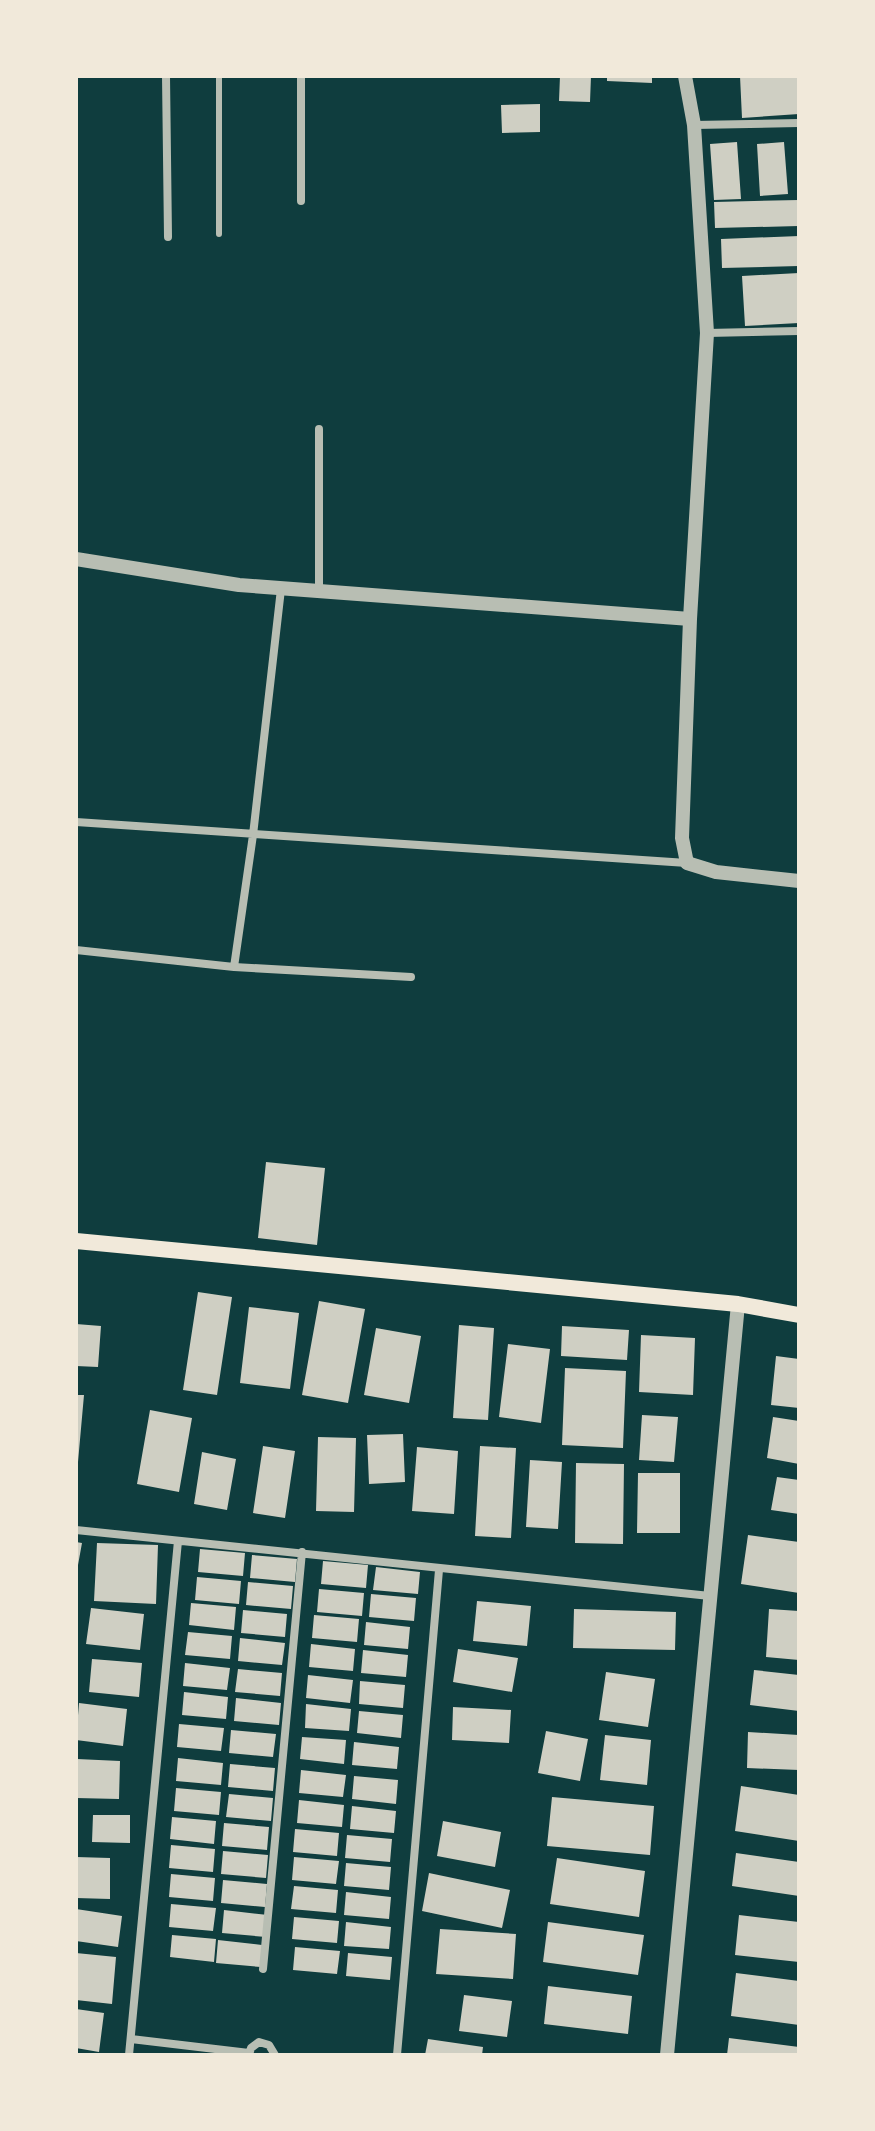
<svg xmlns="http://www.w3.org/2000/svg" width="875" height="2131" font-family="Ubuntu,sans-serif">
<style>
.building{fill:#cfcfc3}
.lines{fill:none;stroke-linecap:round;stroke-linejoin:round}
.service{stroke:#b8beb3;stroke-width:6}
.minor{stroke:#b8beb3;stroke-width:8}
.tertiary{stroke:#b8beb3;stroke-width:14}
.secondary{stroke:#f1e9da;stroke-width:16}
</style>
<rect width="100%" height="100%" fill="#0f3d3e"/>
<!-- building -->
<path class="building" d="M560 76H591L590 102 559 101Z
M607 76H652V83L607 81Z
M740 76H799V114L742 118Z
M540 104V132L502 133 501 105Z
M737 142 741 199 714 200 710 144Z
M784 142 788 194 760 196 757 144Z
M799 200V226L715 228 714 202Z
M799 236V266L722 268 721 239Z
M799 273V323L745 326 742 276Z
M266 1162 325 1168 317 1245 258 1238Z
M198 1292 232 1297 217 1395 183 1390Z
M319 1301 365 1309 348 1403 302 1395Z
M249 1307 299 1313 290 1389 240 1383Z
M76 1324 101 1326 98 1367 76 1366Z
M459 1325 494 1328 488 1420 453 1418Z
M562 1326 629 1330 627 1360 561 1356Z
M376 1328 421 1336 409 1403 364 1395Z
M641 1335 695 1338 693 1395 639 1392Z
M508 1344 550 1349 541 1423 499 1417Z
M776 1356 799 1359V1408L771 1405Z
M565 1368 626 1371 623 1448 562 1445Z
M76 1395H84L78 1462 76 1461Z
M150 1410 192 1418 179 1492 137 1484Z
M642 1415 678 1417 674 1462 639 1460Z
M773 1417 799 1421V1464L767 1458Z
M403 1434 405 1482 369 1484 367 1435Z
M318 1437 356 1438 354 1512 316 1511Z
M263 1446 295 1451 285 1518 253 1513Z
M480 1446 516 1448 511 1538 475 1536Z
M417 1447 458 1451 454 1514 412 1511Z
M202 1452 236 1459 227 1510 194 1504Z
M530 1460 562 1462 558 1529 526 1527Z
M576 1463 624 1464 623 1544 575 1543Z
M638 1473H680V1533H637Z
M777 1477 799 1480V1514L771 1510Z
M748 1535 799 1542V1593L741 1584Z
M76 1542 82 1543 78 1565H76Z
M97 1543 158 1545 156 1604 94 1601Z
M200 1549 245 1553 243 1576 198 1572Z
M252 1555 297 1559 295 1582 250 1578Z
M323 1561 368 1565 366 1588 321 1584Z
M376 1567 420 1572 418 1594 373 1590Z
M197 1577 241 1581 239 1604 195 1600Z
M248 1582 293 1586 291 1609 246 1605Z
M319 1589 364 1593 362 1616 317 1612Z
M371 1594 416 1598 414 1621 369 1617Z
M477 1601 531 1606 527 1646 473 1641Z
M191 1603 236 1607 234 1630 189 1625Z
M91 1608 144 1614 140 1650 86 1644Z
M574 1609 676 1612 675 1650 573 1648Z
M769 1609 799 1611V1660L766 1657Z
M243 1610 287 1614 285 1637 241 1633Z
M314 1615 359 1619 357 1642 312 1638Z
M366 1622 410 1627 408 1649 364 1645Z
M188 1632 232 1636 230 1659 185 1655Z
M240 1638 285 1643 282 1665 238 1661Z
M311 1644 355 1649 353 1671 309 1667Z
M458 1649 518 1658 512 1692 453 1682Z
M363 1650 408 1655 406 1677 361 1673Z
M92 1659 142 1663 139 1697 89 1692Z
M185 1663 230 1668 227 1690 183 1686Z
M238 1669 282 1673 280 1696 235 1692Z
M754 1670 799 1675V1711L750 1705Z
M606 1672 655 1679 648 1727 599 1720Z
M308 1675 353 1680 350 1703 306 1698Z
M360 1681 405 1685 403 1708 359 1704Z
M184 1692 228 1697 226 1719 182 1715Z
M236 1698 281 1703 279 1725 234 1721Z
M79 1703 127 1709 123 1746 76 1740Z
M306 1704 351 1709 349 1731 305 1728Z
M453 1707 511 1710 509 1743 452 1740Z
M359 1711 403 1715 401 1738 357 1733Z
M179 1724 224 1728 221 1751 177 1747Z
M231 1730 276 1734 273 1757 229 1753Z
M546 1731 588 1739 580 1781 538 1773Z
M748 1732 799 1735V1770L747 1768Z
M605 1735 651 1740 647 1785 600 1780Z
M302 1737 346 1740 344 1764 300 1759Z
M354 1742 399 1747 397 1769 352 1765Z
M178 1758 223 1763 221 1785 176 1781Z
M77 1759 120 1761 119 1799 76 1798Z
M230 1764 275 1768 273 1791 228 1787Z
M301 1770 346 1775 343 1797 299 1793Z
M354 1776 398 1780 396 1804 352 1799Z
M741 1786 799 1795V1841L735 1831Z
M176 1788 221 1792 219 1815 174 1811Z
M229 1794 273 1798 271 1821 226 1817Z
M552 1797 654 1806 650 1855 547 1846Z
M299 1800 344 1805 342 1827 297 1823Z
M352 1806 396 1811 394 1833 350 1829Z
M93 1815H130V1843L92 1842Z
M172 1817 216 1821 214 1844 170 1839Z
M443 1821 501 1832 495 1867 437 1856Z
M224 1823 269 1827 267 1850 222 1846Z
M295 1829 339 1833 337 1856 293 1852Z
M347 1835 392 1839 390 1862 345 1858Z
M171 1845 215 1849 213 1872 169 1868Z
M223 1851 268 1855 266 1878 221 1874Z
M736 1853 799 1862V1896L732 1886Z
M76 1857 110 1858V1899L76 1898Z
M294 1857 339 1861 336 1884 292 1880Z
M557 1858 645 1871 639 1917 550 1904Z
M346 1863 391 1867 389 1890 344 1886Z
M429 1873 510 1890 502 1928 422 1911Z
M171 1874 215 1878 213 1901 169 1897Z
M223 1880 267 1884 265 1907 221 1903Z
M294 1886 338 1890 336 1913 291 1909Z
M346 1892 391 1897 389 1919 344 1915Z
M171 1904 216 1908 213 1931 169 1927Z
M76 1909 122 1916 118 1947 76 1941Z
M224 1910 268 1915 266 1937 222 1933Z
M739 1915 799 1922V1962L735 1955Z
M294 1917 339 1921 337 1943 292 1939Z
M346 1922 391 1927 389 1949 344 1946Z
M548 1922 644 1935 638 1975 543 1962Z
M440 1929 516 1934 513 1979 436 1974Z
M172 1935 216 1939 214 1962 170 1957Z
M218 1940 262 1945 261 1967 216 1963Z
M295 1947 340 1951 337 1974 293 1970Z
M76 1953 116 1957 112 2004 76 2000Z
M348 1953 392 1957 390 1980 346 1976Z
M736 1973 799 1981V2025L731 2016Z
M548 1986 632 1996 628 2034 544 2024Z
M464 1995 512 2001 507 2037 459 2031Z
M76 2009 104 2013 99 2052 76 2048Z
M729 2038 799 2047V2055H727Z
M428 2039 483 2047 482 2055H425Z"/>
<g class="lines">
<!-- service -->
<path class="service" d="M219 234V76"/>
<!-- minor -->
<path class="minor" d="M166 76 168 237
M694 125 799 123
M301 201V76
M707 333 799 331
M319 429V592
M281 589 253 835 234 967 411 977
M76 822 687 863
M76 950 234 967
M76 1530 710 1596
M263 1969 302 1552
M131 2039 249 2053
M129 2055 178 1541
M249 2055 251 2048 259 2042 269 2045 275 2055
M397 2055 439 1570"/>
<!-- tertiary -->
<path class="tertiary" d="M685 76 694 125 707 333 690 619 682 838 687 863 716 872 799 881
M76 559 239 585 690 619
M667 2055 738 1304"/>
<!-- secondary -->
<path class="secondary" d="M76 1241 738 1304 799 1315"/>
</g>
<!-- border -->
<rect width="875" height="2131" fill="none" stroke="#f1e9da" stroke-width="156"/>
</svg>
